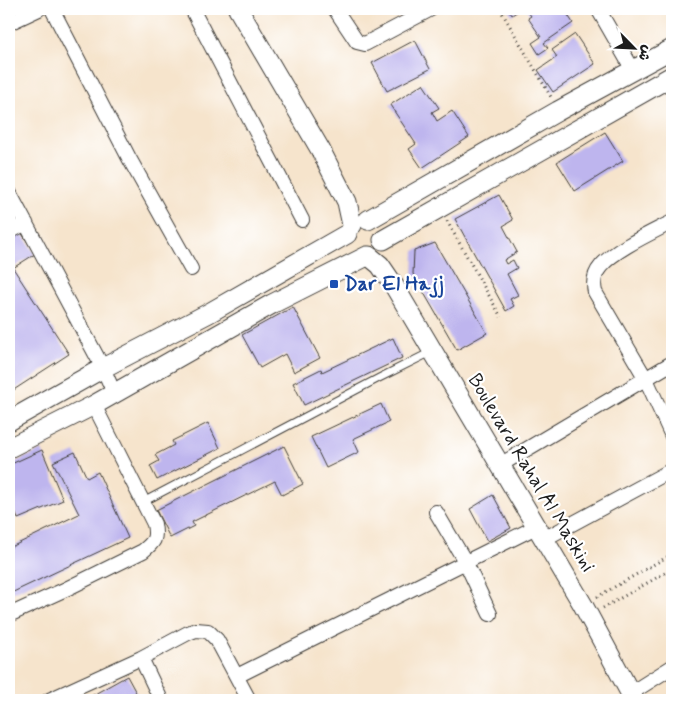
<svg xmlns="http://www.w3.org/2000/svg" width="681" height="709" font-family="Mynerve,'Playpen Sans Arabic',sans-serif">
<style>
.building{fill:#beb5ee}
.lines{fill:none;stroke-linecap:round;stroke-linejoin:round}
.lane-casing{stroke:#3d3a36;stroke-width:9}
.street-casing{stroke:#3d3a36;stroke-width:16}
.secondary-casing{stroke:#3d3a36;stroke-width:21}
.path{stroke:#3d3a36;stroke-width:3;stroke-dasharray:1 4;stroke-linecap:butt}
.lane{stroke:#fff;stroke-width:7}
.street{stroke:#fff;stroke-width:14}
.secondary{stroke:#fff;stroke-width:19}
.transit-dot{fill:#1a4fb4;stroke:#fff;stroke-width:2}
.labels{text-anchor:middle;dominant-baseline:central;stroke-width:4.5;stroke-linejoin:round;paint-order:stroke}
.transit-label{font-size:20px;font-weight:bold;fill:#164399;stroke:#fff;text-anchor:start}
.street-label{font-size:20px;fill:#1c1c1c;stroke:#fff}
</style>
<rect width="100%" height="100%" fill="#fff"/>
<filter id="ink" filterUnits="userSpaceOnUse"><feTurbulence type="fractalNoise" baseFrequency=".02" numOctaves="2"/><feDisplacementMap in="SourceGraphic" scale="10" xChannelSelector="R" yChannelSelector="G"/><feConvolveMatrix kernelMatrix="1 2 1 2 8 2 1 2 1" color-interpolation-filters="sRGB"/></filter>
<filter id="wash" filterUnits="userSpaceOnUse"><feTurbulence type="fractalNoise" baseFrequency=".0096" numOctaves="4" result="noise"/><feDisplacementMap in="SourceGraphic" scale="20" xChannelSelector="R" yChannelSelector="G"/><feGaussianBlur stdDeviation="1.12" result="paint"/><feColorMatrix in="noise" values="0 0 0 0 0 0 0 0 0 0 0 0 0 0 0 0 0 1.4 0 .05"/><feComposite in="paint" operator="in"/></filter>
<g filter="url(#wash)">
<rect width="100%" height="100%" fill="#f6e4cc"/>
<g id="blocks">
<!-- building -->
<path class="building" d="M508 9H521L512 15Z
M526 9H564L573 23 544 43 548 48 539 54 532 43 541 37 528 18 531 16Z
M575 34 595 64 553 92 538 70 557 57 552 50Z
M415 40 430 69 387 91 372 63Z
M9 73 13 80 9 83Z
M423 84 439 108 432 112 437 121 452 111 469 137 422 168 409 149 416 144 390 105Z
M605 132 623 161 575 191 557 162Z
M499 195 513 220 503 226 517 252 504 260 506 264 513 260 517 268 507 274 518 295 510 299 514 306 506 311 455 219Z
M21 232 35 254 13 268 69 354 9 393V239Z
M435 243 487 333 457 350 413 274 414 251Z
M293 307 320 358 294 372 285 354 260 368 242 335Z
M393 338 402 358 304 405 293 383 321 369 322 372Z
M381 404 389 422 353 439 359 452 326 468 311 437Z
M208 423 220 448 157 480 150 466 159 461 155 455 174 445 172 441Z
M284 446 303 484 282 495 275 481 192 522 194 526 170 538 156 510Z
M42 450 63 500 18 519 9 497V465Z
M75 452 87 478 98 472 128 538 9 594V548L79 514 53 462Z
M493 495 511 528 487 541 470 509Z
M127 676 140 700H84Z"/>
</g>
</g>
<g filter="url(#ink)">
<use href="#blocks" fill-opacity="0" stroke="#3d3a36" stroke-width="1"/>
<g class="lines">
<defs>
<path id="lane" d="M143 502 379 378 431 352"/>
<path id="street" d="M52 9 129 158 191 269
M192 9 302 220
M335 9 357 42 365 44 431 9
M598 9 633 70
M9 23 39 9
M9 192 103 368 114 393
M672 222C653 232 614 250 601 266 594 274 593 283 595 292L646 379 672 436
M9 232 26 223
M500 465 672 363
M436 512 466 563 490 614
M544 539 672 470
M9 615 66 589 143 551C154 542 157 539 154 524L94 405
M141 658 161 700
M237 676 536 527
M631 693 672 667
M49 700 141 658 188 633 196 630 208 631 217 640 249 700"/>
<path id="secondary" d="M238 9 320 149 347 202 352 225
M368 220 558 111 672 49
M383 240 672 76
M369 256 380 265 393 284 583 605 634 700
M9 421 103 368 209 313 347 234
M9 448 94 405 272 304 367 256"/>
</defs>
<!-- lane casing -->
<use href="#lane" class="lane-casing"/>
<!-- street casing -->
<use href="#street" class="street-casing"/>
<!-- secondary casing -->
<use href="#secondary" class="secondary-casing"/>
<!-- path -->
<path class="path" d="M500 9 551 97
M447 221 501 317
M597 597 672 554
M603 608 672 569"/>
<!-- lane -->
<use href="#lane" class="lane"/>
<!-- street -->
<use href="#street" class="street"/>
<!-- secondary -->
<use href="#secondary" class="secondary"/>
</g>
</g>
<!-- markers -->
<rect class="transit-dot" x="329" y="279" width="10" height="10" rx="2.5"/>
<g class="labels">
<!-- transit labels -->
<g class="transit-label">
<text x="344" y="284">Dar El Hajj</text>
</g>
<!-- street labels -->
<g class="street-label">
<text transform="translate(531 473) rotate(59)">Boulevard Rahal Al Maskini</text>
</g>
</g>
<!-- margin -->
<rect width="681" height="709" fill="none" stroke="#fff" stroke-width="30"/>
<!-- north arrow -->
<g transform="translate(634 48) rotate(114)" stroke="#ffffff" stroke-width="4" paint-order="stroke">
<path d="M0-4L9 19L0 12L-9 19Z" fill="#1c1c1c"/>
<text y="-8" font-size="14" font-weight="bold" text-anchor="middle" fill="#1c1c1c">ش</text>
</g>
</svg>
